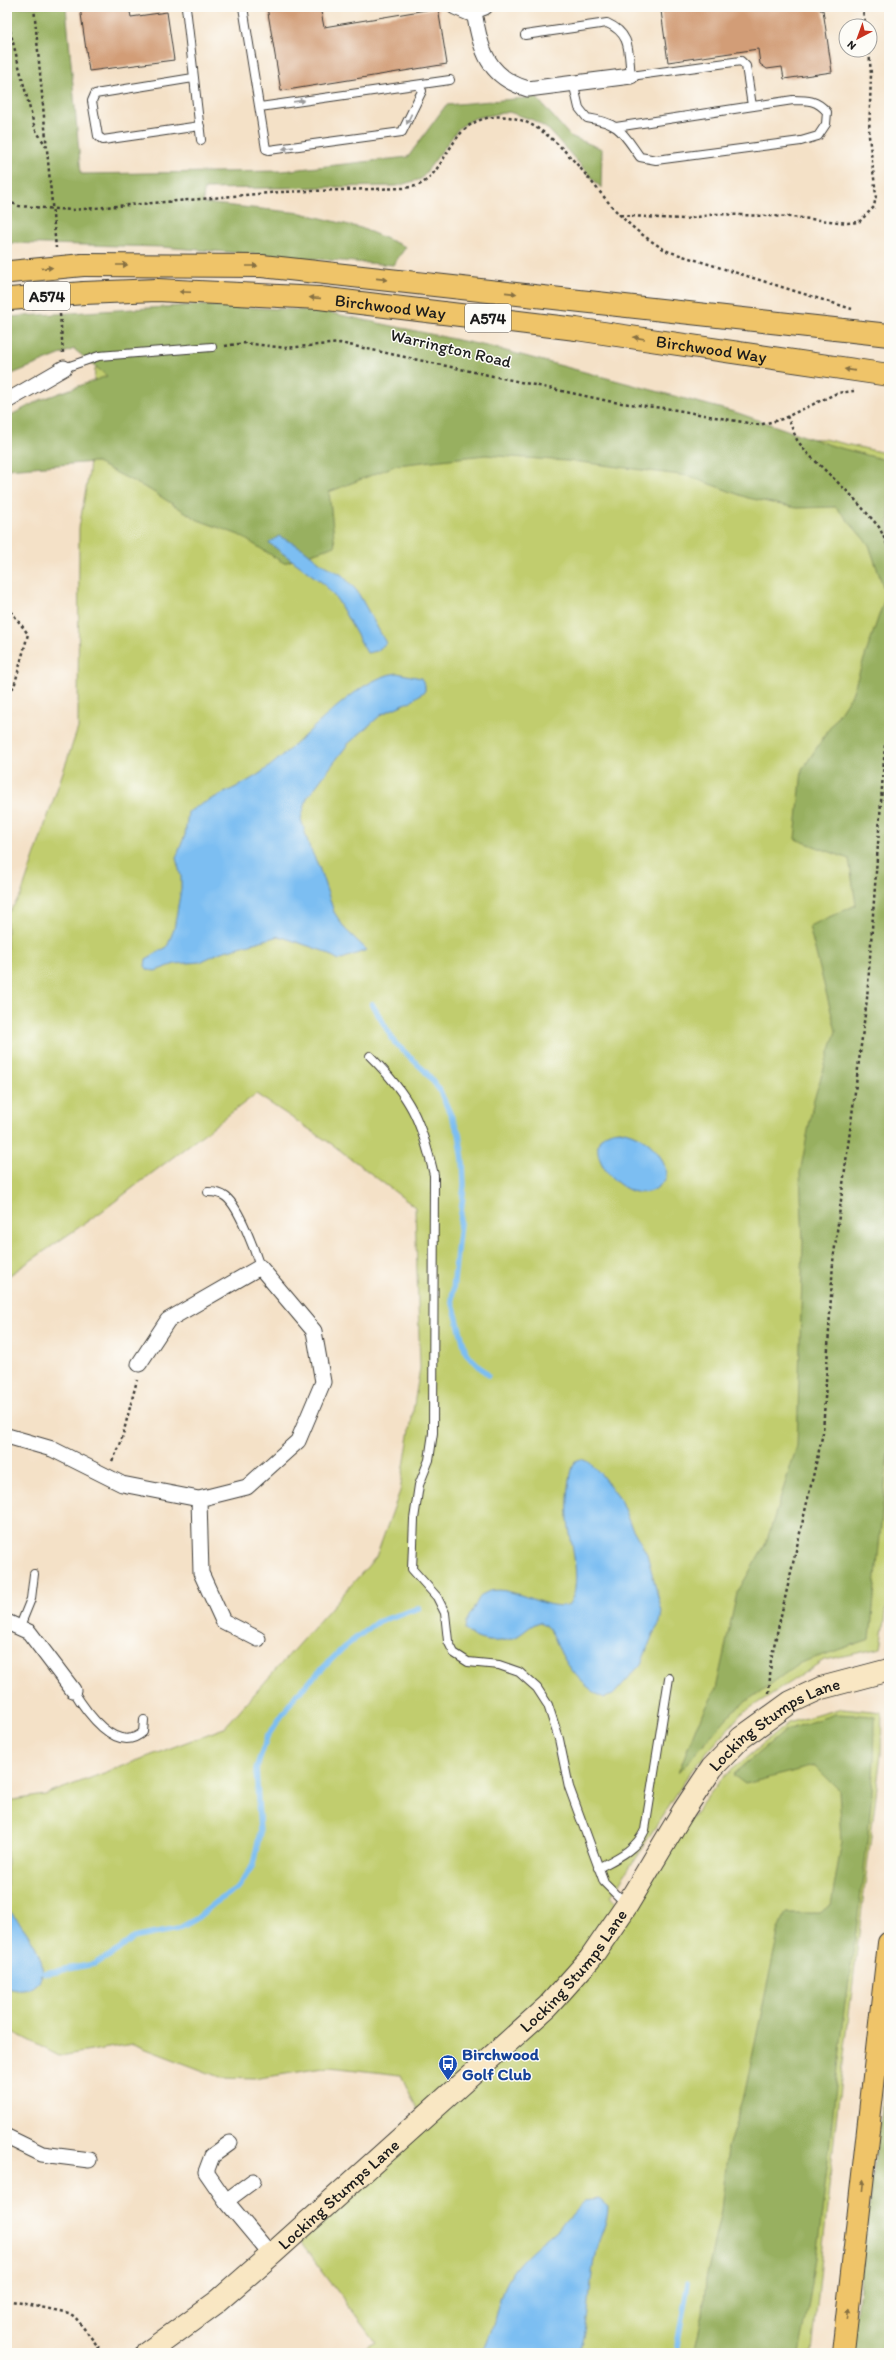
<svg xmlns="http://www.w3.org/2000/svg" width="896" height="2360" font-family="Itim,sans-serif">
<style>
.green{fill:#c1cd6e;stroke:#6e7445}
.forest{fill:#98b061;stroke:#5a663e}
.water{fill:#7cbef2;stroke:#4c6d87}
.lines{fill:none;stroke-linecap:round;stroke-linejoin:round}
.stream{stroke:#7cbef2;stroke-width:5.5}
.building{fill:#d29d77}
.lane-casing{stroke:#3c3a36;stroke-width:10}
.street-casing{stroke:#3c3a36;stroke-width:17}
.secondary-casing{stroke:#3c3a36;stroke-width:24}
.primary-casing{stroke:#3c3a36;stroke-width:24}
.highway-casing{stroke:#3c3a36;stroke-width:24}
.path{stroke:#3c3a36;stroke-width:2.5;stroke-dasharray:3 3;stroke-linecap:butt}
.lane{stroke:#fff;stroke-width:8}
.street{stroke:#fff;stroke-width:15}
.secondary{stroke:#f9e7c3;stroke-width:22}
.primary{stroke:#efc469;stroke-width:22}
.highway{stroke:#efc469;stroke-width:22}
.primary-bridge-casing{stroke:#3c3a36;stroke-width:24;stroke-linecap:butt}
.primary-bridge{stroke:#efc469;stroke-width:22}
.oneway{fill:#999}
.oneway2{fill:#867042}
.labels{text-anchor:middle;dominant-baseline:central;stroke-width:3;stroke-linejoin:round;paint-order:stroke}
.shield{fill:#fdfcf7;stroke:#605f5e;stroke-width:1}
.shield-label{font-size:16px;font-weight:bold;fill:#1c1c1c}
.street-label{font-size:17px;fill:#1c1c1c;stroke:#fdfcf7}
.transit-label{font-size:17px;font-weight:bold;fill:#164399;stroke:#fdfcf7;text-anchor:start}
</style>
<rect width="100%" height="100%" fill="#fdfcf7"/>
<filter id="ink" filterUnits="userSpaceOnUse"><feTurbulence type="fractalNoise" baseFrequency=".025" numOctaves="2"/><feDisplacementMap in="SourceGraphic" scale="8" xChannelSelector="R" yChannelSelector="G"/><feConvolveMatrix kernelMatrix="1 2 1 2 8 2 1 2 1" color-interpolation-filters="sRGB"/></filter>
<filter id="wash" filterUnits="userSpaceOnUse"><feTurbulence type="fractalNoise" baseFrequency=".012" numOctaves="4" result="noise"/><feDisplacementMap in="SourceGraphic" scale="16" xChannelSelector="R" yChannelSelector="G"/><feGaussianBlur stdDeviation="0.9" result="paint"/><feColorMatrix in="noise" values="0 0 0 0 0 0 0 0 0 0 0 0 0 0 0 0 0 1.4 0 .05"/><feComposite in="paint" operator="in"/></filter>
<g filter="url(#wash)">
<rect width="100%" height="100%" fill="#f4e1c7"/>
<!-- green -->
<path class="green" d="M177 357 736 436 824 439 889 454V1592L881 1648 824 1660 741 1714 692 1770 611 1896 628 1919 685 1826 722 1778 788 1723 842 1708 882 1712 881 1754 836 2121 812 2353H357L376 2342 300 2242 425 2126 401 2075 330 2067 254 2079 222 2078 133 2044 59 2056 7 2029V1801L45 1795 224 1728 376 1557 400 1491 420 1368 415 1207 333 1145 256 1094 101 1212 7 1277V915L21 895 78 728 79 528 89 472 95 368Z"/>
<!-- forest -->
<path class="forest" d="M7 7H66L81 174 282 171 408 157 446 105 536 97 570 136 602 149 601 188 549 130 533 120 509 112 475 118 459 128 421 179 397 186 204 189 203 203 301 213 361 228 406 247 393 265 162 247 7 243Z
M196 305 322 311 491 347 738 413 833 446 889 461V1443L870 1639 800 1663 733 1711 678 1773 696 1727 716 1689 737 1593 766 1543 797 1446 803 1242 800 1173 814 1099 836 1031 809 926 856 905 849 859 795 839 802 770 852 694 886 595 869 545 836 507 796 508 748 498 688 476 580 462 485 455 397 465 329 492 335 546 284 563 239 535 198 520 150 490 95 462 7 469V417L40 400 107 376 74 349 7 376V317Z
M835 1714 875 1716C875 1820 855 1930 842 2034 829 2140 822 2247 799 2353H694L703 2314 706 2279 721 2210 728 2147 743 2101 778 1933 786 1913H819L831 1905 842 1841 839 1790 815 1766 745 1784 733 1775 784 1731Z
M889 2044V2353H851Z"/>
<!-- water -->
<path class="water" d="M279 536 302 548 322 564 342 575 357 591 386 643 377 651 367 653 338 601 324 584 269 543Z
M397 673 421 678 425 685V691L411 701 382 714 348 744 307 798 301 819 309 846 319 867 334 912 345 929 367 950 339 960 323 951 279 936 221 952 200 962 175 964 155 971 148 970 145 966 146 959 167 947 174 929 181 889V877L176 858 185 835 188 812C210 798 234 790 256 776 295 752 354 677 397 673Z
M619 1130C642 1133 667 1153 666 1178 634 1228 562 1135 619 1130Z
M581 1459 589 1462 600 1473 620 1499 630 1524 647 1554 662 1612 660 1623 653 1634 641 1664 613 1695 604 1698C587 1689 573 1674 563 1657 555 1643 555 1630 540 1622 530 1625 525 1632 516 1637 499 1644 478 1643 465 1630 465 1620 470 1616 474 1608 477 1602 479 1596 485 1593 508 1581 543 1611 568 1605 583 1587 572 1549 569 1528 566 1511 568 1476 575 1461Z
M7 1908C21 1923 57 1967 36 1984 27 1992 18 1991 7 1988Z
M599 2199 608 2207C608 2224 598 2238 595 2255 588 2287 591 2322 579 2353H482C494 2332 495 2309 504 2287 516 2259 542 2243 564 2223 571 2216 577 2208 585 2201Z"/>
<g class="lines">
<!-- stream -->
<path class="stream" d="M372 1004 395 1043 425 1071 439 1089 459 1133 463 1160 464 1185 452 1300 466 1353 488 1375
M44 1973 95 1964 119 1950 133 1938 178 1929 196 1919 215 1903 238 1888 253 1865 260 1832 256 1769 267 1737 296 1695 343 1648 377 1622 419 1608
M676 2353 688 2283"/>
</g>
<g id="blocks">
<!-- building -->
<path class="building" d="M80 7H129L131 17 167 12 174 60 89 71Z
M267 7H320L324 27 438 8 447 64 281 91Z
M689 7H820V10H823L832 72 784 79 782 67 767 69 760 64 758 49 668 62 661 11Z"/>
</g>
</g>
<g filter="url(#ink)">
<use href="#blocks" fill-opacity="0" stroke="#3c3a36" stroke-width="1"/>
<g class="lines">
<defs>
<path id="lane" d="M186 7 201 140
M243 7 266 149 269 150 402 132 422 91 419 85
M525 35 607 23C632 34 628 52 631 76L741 61 746 66 752 106
M193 78 95 94 92 101 98 136 103 140 200 126
M573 82 579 108 587 118C620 123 622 132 640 157L656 160 801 141 818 136 826 124 827 112C817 100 808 100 793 100L616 127
M260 107 450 80
M64 368 99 356 212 347
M370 1056C411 1097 421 1120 434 1175L433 1433 429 1460 419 1485 414 1519 412 1569 437 1597 445 1613 448 1641 454 1653 468 1662 499 1665 519 1672 537 1688 548 1705 559 1739 569 1787 604 1882 626 1904
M208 1192C214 1192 221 1193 226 1197 239 1207 255 1251 260 1267
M20 1626 31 1599 34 1574
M73 1690C85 1710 116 1756 143 1732L144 1720
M598 1868C617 1858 636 1850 645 1830L669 1678"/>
<path id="street" d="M455 7 469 13 485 7
M474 12C481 50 487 77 528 89L631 76
M7 401 64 368
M7 1436 52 1449 122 1484 199 1499 247 1487 298 1441 323 1382 314 1331 260 1267 168 1320 139 1364
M199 1499 201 1573 223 1621 258 1639
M7 1622 29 1632 73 1690
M7 2137 42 2154 89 2160
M230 2143 212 2156 206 2172 226 2201 271 2255
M226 2201 253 2181"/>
<g id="secondary">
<path id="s1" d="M147 2353 217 2302 271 2255 548 2006 590 1959 627 1905 684 1810 712 1768 741 1738 791 1702 821 1688 889 1670"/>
</g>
<g id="primary">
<path d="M83 265 262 266 889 335"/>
<path id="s2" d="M84 293 157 290 319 298 576 329 889 375"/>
</g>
<path id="highway" d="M843 2353 889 1943"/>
</defs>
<!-- lane casing -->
<use href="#lane" class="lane-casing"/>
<!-- street casing -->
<use href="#street" class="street-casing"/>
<!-- secondary casing -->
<use href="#secondary" class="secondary-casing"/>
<!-- primary casing -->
<use href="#primary" class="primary-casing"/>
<!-- highway casing -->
<use href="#highway" class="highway-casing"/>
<!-- path -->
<path class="path" d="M34 7 56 248
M862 7 866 26
M7 19 35 129 48 149
M7 201 19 206 71 210 281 192 404 188C409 187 414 187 419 185 445 172 450 130 480 120 541 99 584 178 619 214 633 229 650 241 667 251L852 309
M620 215 659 218 685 219 716 214 792 217 848 223 859 222 874 207 876 195 869 136 871 74 869 50
M60 314 63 353
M225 346 244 343 286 348 340 343 613 402 671 409 759 425 782 419 837 393 854 391
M787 416 797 440 806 452 851 495 879 527 889 548
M7 606 28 634 14 687 7 692
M112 1461 120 1446 137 1380
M769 1693 771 1659 823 1433 833 1262 867 999 889 689
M7 2264 9 2278 7 2289
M7 2300 69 2313 75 2317 103 2353"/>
<!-- lane -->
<use href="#lane" class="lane"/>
<!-- street -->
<use href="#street" class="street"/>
<!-- secondary -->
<use href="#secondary" class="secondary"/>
<!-- primary -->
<use href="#primary" class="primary"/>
<!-- highway -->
<use href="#highway" class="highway"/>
<defs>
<path id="primary-bridge" d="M10 272 83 265
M10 299 84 293"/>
</defs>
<!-- primary-bridge casing -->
<use href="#primary-bridge" class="primary-bridge-casing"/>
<!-- primary-bridge -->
<use href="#primary-bridge" class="primary-bridge"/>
</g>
<!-- one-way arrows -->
<defs><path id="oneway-solid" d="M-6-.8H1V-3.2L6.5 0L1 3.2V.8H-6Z"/></defs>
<g class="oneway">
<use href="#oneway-solid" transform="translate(299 101) rotate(-8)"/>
<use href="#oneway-solid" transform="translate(409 119) rotate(115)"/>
<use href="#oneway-solid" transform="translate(288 148) rotate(172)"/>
</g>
<g class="oneway2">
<use href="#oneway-solid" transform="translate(122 265)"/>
<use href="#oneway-solid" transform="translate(252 266)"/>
<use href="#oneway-solid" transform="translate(47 268) rotate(-5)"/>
<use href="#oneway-solid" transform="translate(382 279) rotate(6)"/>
<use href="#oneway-solid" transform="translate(185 292) rotate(-177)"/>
<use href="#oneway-solid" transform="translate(511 293) rotate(6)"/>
<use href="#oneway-solid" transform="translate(315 298) rotate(-176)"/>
<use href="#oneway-solid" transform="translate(639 338) rotate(-171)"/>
<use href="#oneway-solid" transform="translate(850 370) rotate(-172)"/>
<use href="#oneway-solid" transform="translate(863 2185) rotate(-84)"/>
<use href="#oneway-solid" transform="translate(848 2314) rotate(-83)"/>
</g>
</g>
<!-- icons -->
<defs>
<symbol id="bus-pin" viewBox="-11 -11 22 30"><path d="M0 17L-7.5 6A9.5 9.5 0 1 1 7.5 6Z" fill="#1a4fb4" stroke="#fdfcf7"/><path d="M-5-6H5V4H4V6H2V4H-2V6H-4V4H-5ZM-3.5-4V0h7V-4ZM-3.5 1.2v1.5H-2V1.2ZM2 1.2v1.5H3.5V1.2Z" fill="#fff"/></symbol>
</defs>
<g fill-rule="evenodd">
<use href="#bus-pin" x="437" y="2053" width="22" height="30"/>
</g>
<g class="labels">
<!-- shield labels -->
<g class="shield">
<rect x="24" y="282" width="46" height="28" rx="3"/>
<rect x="465" y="304" width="46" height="28" rx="3"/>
</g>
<g class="shield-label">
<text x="47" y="296">A574</text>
<text x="488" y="318">A574</text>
</g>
<!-- street labels -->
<g class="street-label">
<text stroke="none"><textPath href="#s2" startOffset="307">Birchwood Way</textPath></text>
<text transform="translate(451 348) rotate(13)">Warrington Road</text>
<text stroke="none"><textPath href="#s2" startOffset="631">Birchwood Way</textPath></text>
<text stroke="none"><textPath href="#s1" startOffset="898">Locking Stumps Lane</textPath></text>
<text stroke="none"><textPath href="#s1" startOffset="574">Locking Stumps Lane</textPath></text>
<text stroke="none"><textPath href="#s1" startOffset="249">Locking Stumps Lane</textPath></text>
</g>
<!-- transit labels -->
<g class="transit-label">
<text x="462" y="2054">Birchwood<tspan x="462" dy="20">Golf Club</tspan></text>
</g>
</g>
<!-- margin -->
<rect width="896" height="2360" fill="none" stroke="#fdfcf7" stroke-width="24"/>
<!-- north arrow -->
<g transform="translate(858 38) rotate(221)"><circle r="19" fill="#fdfcf7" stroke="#a3a29f"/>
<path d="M0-3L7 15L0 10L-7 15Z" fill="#c8321e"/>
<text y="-6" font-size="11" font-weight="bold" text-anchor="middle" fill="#1c1c1c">N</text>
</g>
</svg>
